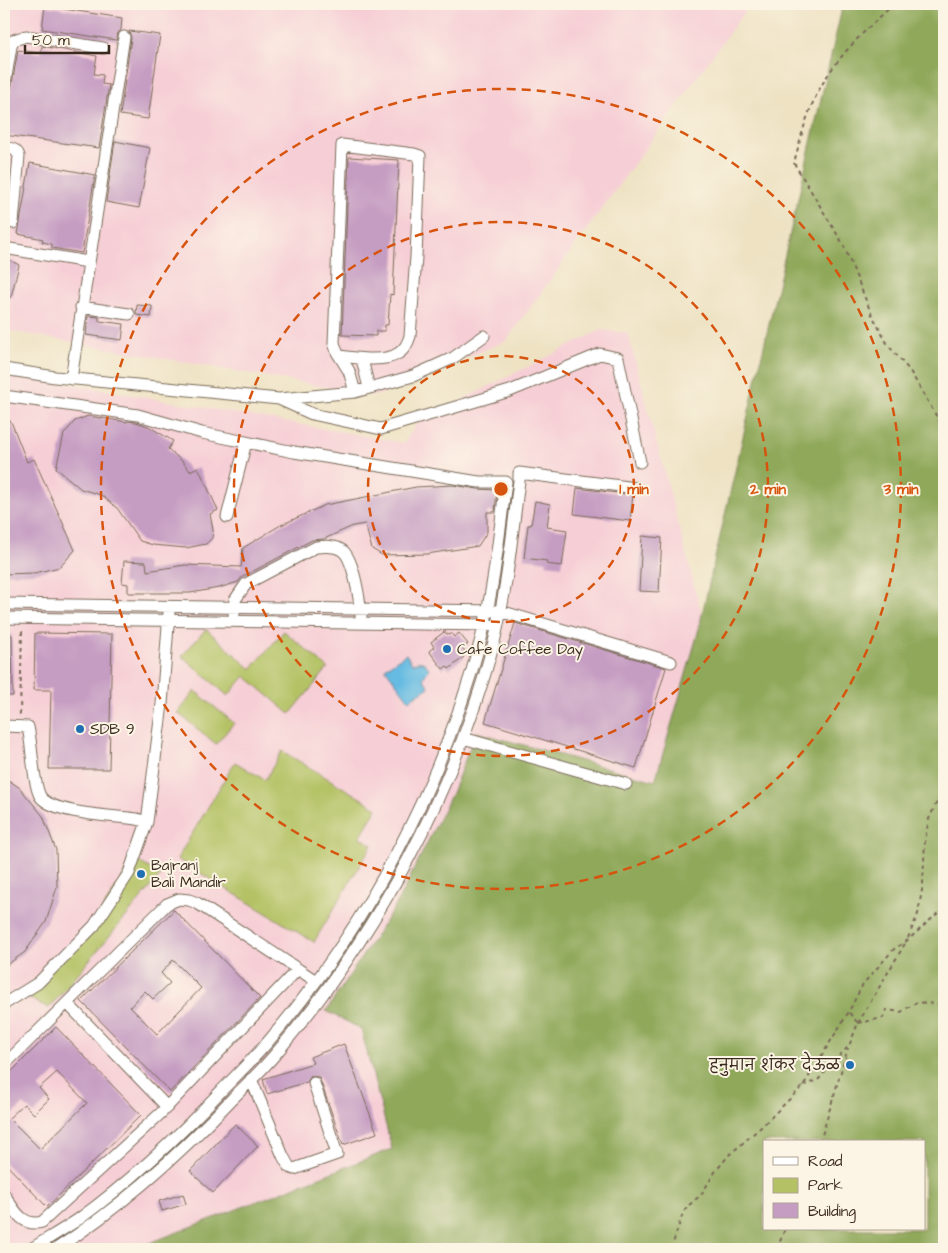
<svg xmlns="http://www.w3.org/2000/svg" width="948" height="1253" font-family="'Architects Daughter','Playpen Sans Deva',sans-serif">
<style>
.built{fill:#f6cfd6}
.green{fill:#b4c265;stroke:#787642}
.forest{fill:#8fa85a;stroke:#65693c;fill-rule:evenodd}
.water{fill:#66bbe2;stroke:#507280}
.building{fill:#c59cc2;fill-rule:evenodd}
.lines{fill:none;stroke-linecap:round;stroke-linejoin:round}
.minor-casing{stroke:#7a6a58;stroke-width:13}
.path{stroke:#7a6a58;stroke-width:2;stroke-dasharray:4 4;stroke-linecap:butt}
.minor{stroke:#fff;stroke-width:11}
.ring{fill:none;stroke:#d7540e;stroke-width:2.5;stroke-dasharray:9 6}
.poi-dot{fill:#1f6fb2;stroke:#fcf5e5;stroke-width:2}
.labels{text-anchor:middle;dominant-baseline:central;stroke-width:4;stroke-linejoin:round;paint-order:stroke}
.poi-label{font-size:15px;fill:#3b2a1e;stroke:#fcf5e5;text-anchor:start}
.centre{fill:#d7540e;stroke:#fcf5e5;stroke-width:2.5}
.ring-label{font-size:15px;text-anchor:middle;font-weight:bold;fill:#d7540e;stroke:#fcf5e5;stroke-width:4;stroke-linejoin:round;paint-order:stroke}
</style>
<rect width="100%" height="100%" fill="#fcf5e5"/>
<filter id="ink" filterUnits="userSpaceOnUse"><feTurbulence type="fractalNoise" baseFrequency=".02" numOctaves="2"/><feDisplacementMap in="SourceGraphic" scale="10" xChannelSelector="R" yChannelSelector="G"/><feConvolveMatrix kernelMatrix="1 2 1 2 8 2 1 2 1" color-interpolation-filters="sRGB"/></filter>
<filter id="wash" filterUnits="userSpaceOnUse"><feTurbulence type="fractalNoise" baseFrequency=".0096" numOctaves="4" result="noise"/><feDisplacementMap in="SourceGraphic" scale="20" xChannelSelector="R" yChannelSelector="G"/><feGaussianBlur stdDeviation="1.12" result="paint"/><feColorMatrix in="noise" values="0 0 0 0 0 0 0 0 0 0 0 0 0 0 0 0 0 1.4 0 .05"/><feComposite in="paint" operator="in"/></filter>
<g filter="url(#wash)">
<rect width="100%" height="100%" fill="#eee2c3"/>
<!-- built -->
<path class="built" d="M4 4H750L506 341 376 396 4 330Z
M601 330 628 333 703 619 624 881 530 1091 155 1249H4V372L404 443 418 422Z"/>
<!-- green -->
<path class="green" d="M206 629 251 669 284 631 328 668 290 714 245 676 228 696 182 656Z
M195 691 234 723 216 744 178 713Z
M282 751 377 808 360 837 372 845 314 942 177 859 235 762 265 780Z
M134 859 161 875 49 1008 20 994 89 931Z"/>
<!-- forest -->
<path class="forest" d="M843 4H944V1249H134L392 1149 361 1029 326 1011 396 905 452 793 476 732 655 781 697 636ZM764 1142H924V1229H764Z"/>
<!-- water -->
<path class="water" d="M406 654 412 664C420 660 425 661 429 669L423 678 429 687 409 700 385 668Z"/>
<g id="blocks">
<!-- building -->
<path class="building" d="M45 6 122 18 121 30 118 33 116 40 42 29Z
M129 31 160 35 148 119 120 115 131 38Z
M42 46 97 56 94 74 103 75 102 84 109 85 99 148 4 135 8 95 11 90 18 50 41 53Z
M115 141 150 148 139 208 106 202Z
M349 157 399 160 393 295 390 294 388 325H385V331H376V336L342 335Z
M30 163 95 175 82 253 52 248V244L42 242 43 239 18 234Z
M4 257 19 265 11 297H4Z
M137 305 152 306 151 317 136 315Z
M88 316 99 317V321L124 324 122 340 86 335Z
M4 413 12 424 27 462 34 459 75 550 60 567 34 573 4 574Z
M88 416 127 422V421L136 422 148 426 173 441 168 449 182 461 190 471 198 467 218 510 210 514 213 530 212 538 206 544 186 548 153 545 140 541 117 508 101 495 81 489 56 468 64 434 75 421Z
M453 485 478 489 497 490 495 512H487V532L478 546 427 554 382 555 372 549 365 524 353 526 324 539 312 540 242 577 238 582 219 588 190 593H128V584L122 583 124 561 146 562 147 571 185 565 241 567 243 548 279 526 325 505 416 487Z
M577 488 633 495 630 521 574 514Z
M535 501 550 504 547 527 567 530 562 566 546 564 547 561 524 558 528 525H531Z
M642 536 662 538 659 592 639 591Z
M515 623 666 668 636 768 485 722Z
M444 632 449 635 451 633 454 637 459 633 468 644 463 648 465 652 462 654 464 657 449 669 447 666 443 669 429 651 434 647 431 642Z
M35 633 112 634 109 769H49L51 690H34Z
M4 634 12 635 13 696H4Z
M4 777 20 788 43 816 56 850 57 887 46 922 25 952 4 967Z
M174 910 260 998 170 1092 81 1001ZM173 960 201 988 157 1034 130 1007 145 991 153 999 170 983 161 973Z
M56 1027 141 1115 47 1207 4 1162V1079ZM57 1072 87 1103 40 1149 9 1118 24 1104 34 1114 49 1099 39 1088Z
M344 1044 377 1133 343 1145 319 1077 311 1076 307 1082 267 1094 263 1079 313 1063 310 1057Z
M235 1124 258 1146 213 1193 190 1171Z
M183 1194 186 1204 162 1211 159 1201Z"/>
</g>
</g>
<g filter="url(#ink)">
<use href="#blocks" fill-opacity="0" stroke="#7a6a58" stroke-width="1"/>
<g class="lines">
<defs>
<path id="minor" d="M4 89 11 46 14 40 26 36 103 48
M4 147C11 149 16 148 19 156L13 223
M4 248 88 262
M81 307 129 314
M340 356C356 358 385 363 399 353 405 349 408 343 410 336L416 257 420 156 414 154 342 145 334 343 337 352 349 371 355 392
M362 359 369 388
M4 369 55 377 279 399 355 392 413 376 453 358 484 336
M71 379 124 37
M4 396 138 415 202 433 294 452 479 482H506C499 534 494 588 481 639 441 787 367 927 267 1043 253 1059 237 1075 222 1090 178 1137 131 1181 79 1219 64 1229 47 1239 31 1249
M279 399 312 414 381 429 510 391 600 354 618 358 640 462
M227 517 246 442
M4 604 500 611 671 662
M234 614 235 600 246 584 316 547C325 546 336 545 343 551 354 560 360 602 361 616
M4 618 491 625
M4 726 28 727C32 744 33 783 40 796 51 814 116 816 137 819L147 822
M463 738 626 784
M67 1003 167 1107
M4 1004 38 983 94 926 129 873 147 822 162 704 169 613
M4 1065 167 904 179 899 189 900 197 903 316 981
M251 1079 283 1156 289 1167 294 1169 337 1154 314 1083
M4 1194C13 1208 22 1228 42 1222L161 1113 298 969
M56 1249C121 1207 179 1155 233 1098 248 1083 264 1068 278 1051 378 933 454 792 494 642 507 590 512 535 519 481V473L636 488"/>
</defs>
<!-- minor casing -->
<use href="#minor" class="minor-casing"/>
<!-- path -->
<path class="path" d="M894 4C865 30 834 59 817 94 806 116 800 140 794 163L843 244 872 315 888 345 910 371 944 429
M20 715 22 630
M908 938 918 914 923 884 925 840 929 819 944 787
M858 1023 906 942
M858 1023 883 1018 886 1010 901 1012 917 1002 944 1005
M803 1086 819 1079 832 1063 849 1046 858 1023 851 1015 849 1011
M820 1142 848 1048
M671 1249 683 1213 689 1205 701 1195 715 1172 729 1155 760 1128 803 1086 848 1013 863 984 894 949 908 940 938 913 944 914
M777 1249 785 1229"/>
<!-- minor -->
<use href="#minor" class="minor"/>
</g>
</g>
<!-- distance rings -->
<g class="ring">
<circle cx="501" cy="489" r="133"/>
<circle cx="501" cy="489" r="267"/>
<circle cx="501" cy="489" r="400"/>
</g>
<!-- markers -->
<g class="poi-dot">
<circle cx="447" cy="649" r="5"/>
<circle cx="80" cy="729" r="5"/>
<circle cx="141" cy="874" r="5"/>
<circle cx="850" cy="1065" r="5"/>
</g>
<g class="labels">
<!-- poi labels -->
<g class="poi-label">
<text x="457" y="649">Cafe Coffee Day</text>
<text x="90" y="729">SDB 9</text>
<text x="151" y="865">Bajranj<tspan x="151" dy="17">Bali Mandir</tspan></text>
<text x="840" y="1065" text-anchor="end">हनुमान शंकर देऊळ</text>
</g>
</g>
<circle cx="501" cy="489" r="8" class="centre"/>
<g class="ring-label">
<text x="634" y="494">1 min</text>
<text x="768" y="494">2 min</text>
<text x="901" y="494">3 min</text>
</g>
<!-- margin -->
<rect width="948" height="1253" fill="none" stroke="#fcf5e5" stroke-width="20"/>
<!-- legend -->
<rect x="763" y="1140" width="162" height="90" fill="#fcf5e5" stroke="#afa495"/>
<rect x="773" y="1157" width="25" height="8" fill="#ffffff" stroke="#afa495"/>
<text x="808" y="1166" font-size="15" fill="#3b2a1e">Road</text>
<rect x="773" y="1178" width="25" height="15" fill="#b4c265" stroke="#afa495"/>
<text x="808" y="1190" font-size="15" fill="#3b2a1e">Park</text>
<rect x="773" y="1203" width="25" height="15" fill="#c59cc2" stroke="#afa495"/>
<text x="808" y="1216" font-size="15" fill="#3b2a1e">Building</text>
<!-- scale -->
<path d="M25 45v8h84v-8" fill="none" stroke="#3b2a1e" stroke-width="2.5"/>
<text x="32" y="45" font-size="15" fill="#3b2a1e" stroke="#fcf5e5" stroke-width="4" paint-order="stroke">50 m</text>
</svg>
